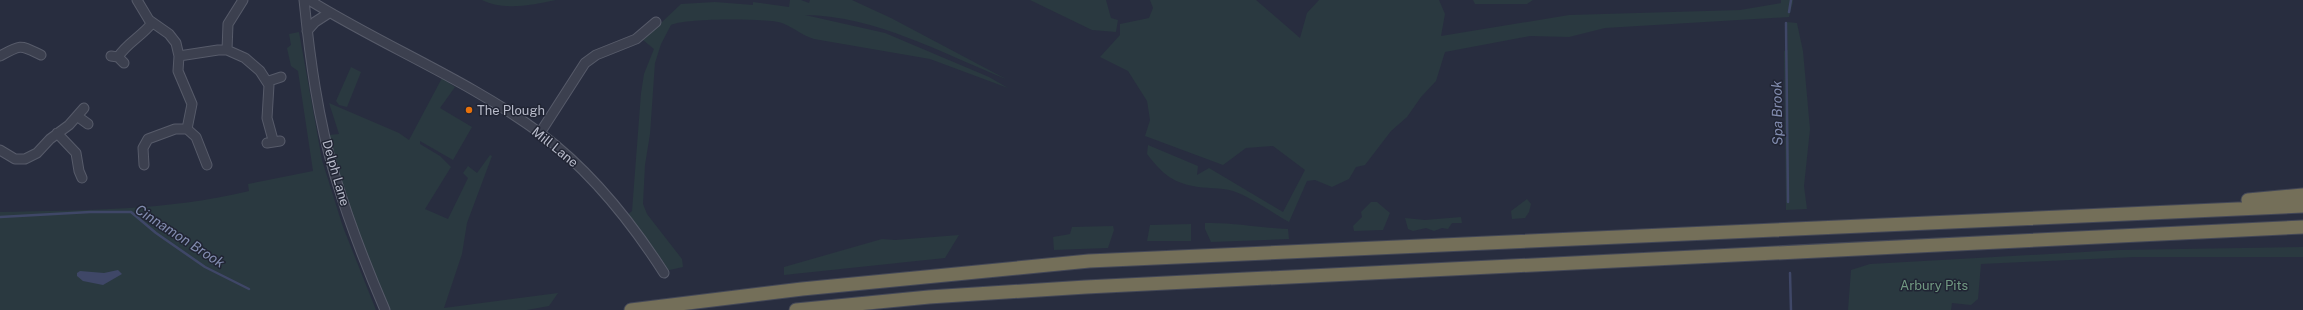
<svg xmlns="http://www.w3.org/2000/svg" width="2303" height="310" font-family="'Public Sans',sans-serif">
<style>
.green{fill:#2a3940}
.water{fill:#3f4767}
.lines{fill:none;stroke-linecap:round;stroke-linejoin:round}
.stream{stroke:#3f4767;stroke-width:2.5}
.minor-casing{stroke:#575b6a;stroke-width:11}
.highway-casing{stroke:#444857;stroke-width:15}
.minor{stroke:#3c404f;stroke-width:9}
.highway{stroke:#746f59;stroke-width:13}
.food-dot{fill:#e8710a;stroke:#212534;stroke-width:1.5}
.labels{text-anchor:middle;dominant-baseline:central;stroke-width:3;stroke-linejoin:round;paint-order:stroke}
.poi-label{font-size:13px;fill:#b8bbca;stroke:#212534;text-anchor:start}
.street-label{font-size:13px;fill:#b8bbca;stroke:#212534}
.park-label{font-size:13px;fill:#719982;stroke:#212534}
.water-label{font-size:14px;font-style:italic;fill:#828caf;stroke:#212534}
</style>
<rect width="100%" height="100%" fill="#282d3f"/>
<!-- green -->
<path class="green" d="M482 0H556C532 5 504 11 482 0Z
M790 0H801L809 3 810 0H852L891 18 1006 79C941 53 876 16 805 15L885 33 989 77 1008 88 930 59 814 39C801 35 793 27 782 23 766 18 685 18 671 25L661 44 655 63 650 134 645 165 643 204 647 214 682 259 683 267 665 271 626 216 632 211 641 93 644 74 654 49 643 40 681 4 715 2 753 5V2L789 7Z
M1030 0H1106L1111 18 1118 20 1116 32 1092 30Z
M1150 0H1256L1300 38 1307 13 1319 0H1439L1445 14 1441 36 1569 15 1740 10 1781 3V0H1793V2L1789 17 1605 28 1569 37 1530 36 1445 52 1436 81 1421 97 1407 117 1391 131 1365 165 1356 167 1349 179 1332 187 1315 180 1307 181 1289 222C1273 213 1251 197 1233 191 1220 187 1206 189 1193 186 1171 182 1161 172 1147 154L1148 145 1198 166 1197 175 1209 168 1283 212 1305 170 1273 146 1246 148 1223 165 1145 136 1150 120 1147 101 1128 71 1100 57 1120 35V24L1149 18 1153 8Z
M1473 0H1533L1527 4H1475Z
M1787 22 1797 23 1803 51 1810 129 1804 186 1807 209 1786 210 1784 51 1788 50Z
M299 32 322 160 343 227 376 310H0V212C84 210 167 211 249 191L248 184 313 171 298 71 291 66 287 48 291 45 289 34Z
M351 67 361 72 347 107 339 105 336 101Z
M442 78 455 87 440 108 472 127 453 160 420 141V144L440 156 451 167 425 209 448 219 468 178 463 173 468 166 477 173 490 155 492 156 467 223 462 254 444 308 558 293 549 306 527 310H389L348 211 329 135 339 134 329 103 399 133 409 140Z
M1527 199 1531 204 1529 212 1525 218 1512 219 1511 211Z
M1371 202H1377L1390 213 1383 230 1354 231 1353 226 1362 217 1361 212Z
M1461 217 1462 223H1452L1448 229 1442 228 1434 231 1426 228 1413 231 1408 229 1405 218 1425 220Z
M1205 223C1233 222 1260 228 1288 229L1289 239 1211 242 1205 229Z
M1191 224V241H1147L1150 225Z
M1113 226 1114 230 1108 248 1054 250 1053 237 1070 234 1072 227Z
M959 235 945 258 784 275V267L882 239 895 240Z
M2303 247V257H2135L1981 264 1978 299 1971 305 1952 303 1951 310H1848L1851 270 1870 264 2119 250Z"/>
<!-- water -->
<path class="water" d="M118 270 122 274 103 285 83 281 77 276V273L80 271 104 273Z"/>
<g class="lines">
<!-- stream -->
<path class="stream" d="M1789 12 1791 0
M1786 23 1788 202
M0 217 90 212H131L156 233 205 267 249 289
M1790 273 1791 310"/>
<defs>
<path id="minor" d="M137 0 149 20 169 34 176 43 179 56 178 71 192 104 187 129 196 137 207 165
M304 0C310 59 318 119 335 176 349 222 366 266 385 310
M309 0C385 47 468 80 540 133 591 171 630 220 664 273
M307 31 315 22 329 13
M227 50 228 24 243 0
M0 56C22 44 20 45 41 55
M111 56 118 57 124 63
M179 56 218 50H227L245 58 260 71 269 85 267 118 273 140
M118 57C127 43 142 36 152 23
M269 81 281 77
M77 116 88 124
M57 133 76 153 79 171 82 178
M540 133 585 63 596 55 636 39 656 22
M267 143 280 141
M0 150 15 159H25L37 153 50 139 69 125 84 108
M144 165 143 148 148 139 175 129H187"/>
<path id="highway" d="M2248 200 2303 195
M631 310 802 289 1089 261 2303 206
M796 310 929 297 1086 287 2303 227"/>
</defs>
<!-- minor casing -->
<use href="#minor" class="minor-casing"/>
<!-- highway casing -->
<use href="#highway" class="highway-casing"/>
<!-- minor -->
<use href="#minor" class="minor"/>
<!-- highway -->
<use href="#highway" class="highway"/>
</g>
<!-- markers -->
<circle class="food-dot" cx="469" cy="110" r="4"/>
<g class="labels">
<!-- poi labels -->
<g class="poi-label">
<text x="477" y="110">The Plough</text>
</g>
<!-- street labels -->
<g class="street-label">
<text transform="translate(555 147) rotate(39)">Mill Lane</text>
<text transform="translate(336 173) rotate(74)">Delph Lane</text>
</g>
<!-- park labels -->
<g class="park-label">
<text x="1934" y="285">Arbury Pits</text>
</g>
<!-- water labels -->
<g class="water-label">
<text transform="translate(1777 113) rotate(-91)">Spa Brook</text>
<text transform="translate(180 236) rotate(33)">Cinnamon Brook</text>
</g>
</g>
</svg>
